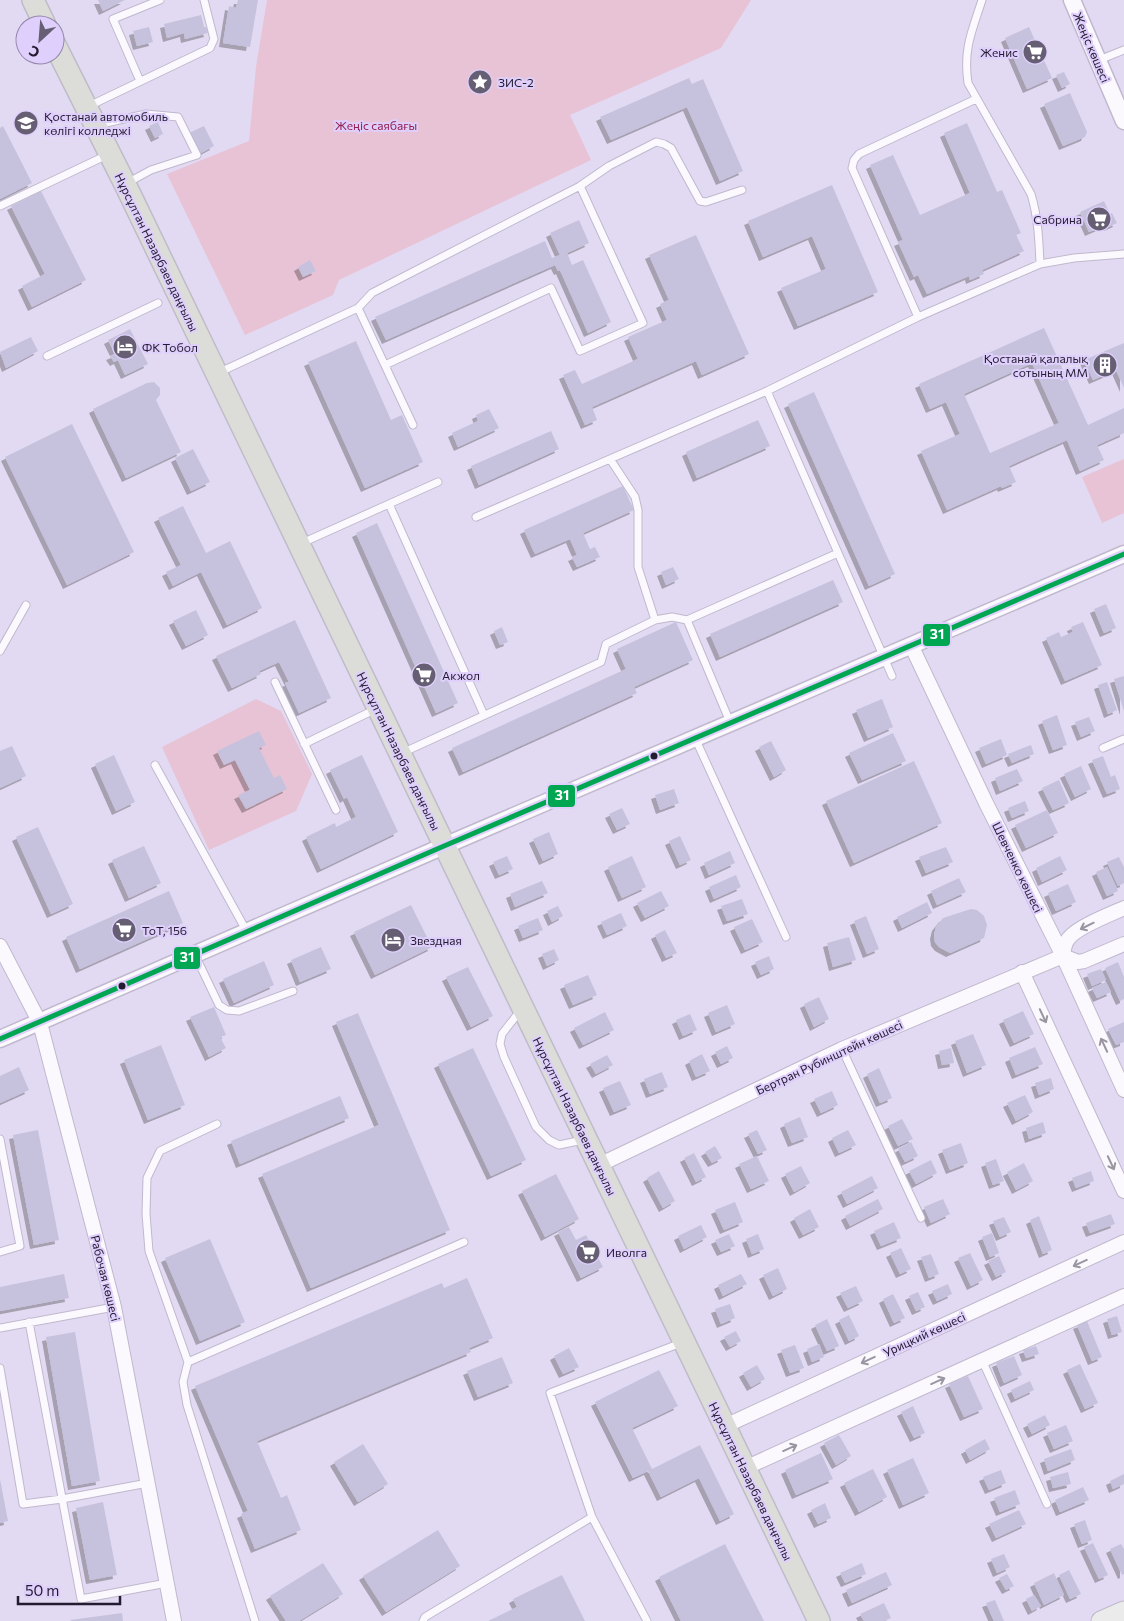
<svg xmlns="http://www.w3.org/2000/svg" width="1124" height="1621" font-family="Commissioner,sans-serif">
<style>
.green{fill:#e8c2d5}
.building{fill:#c6c2de;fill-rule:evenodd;filter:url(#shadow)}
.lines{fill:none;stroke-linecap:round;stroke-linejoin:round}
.service-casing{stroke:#c0b8cd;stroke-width:9}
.minor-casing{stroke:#c0b8cd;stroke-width:16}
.tertiary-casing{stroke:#c0b8cd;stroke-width:19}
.secondary-casing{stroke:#c0b8cd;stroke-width:21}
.primary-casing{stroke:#c0bbc9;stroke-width:24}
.service{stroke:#fbf9fd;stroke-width:7}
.minor{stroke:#fbf9fd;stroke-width:14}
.tertiary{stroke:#fbf9fd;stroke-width:16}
.secondary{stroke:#ebebeb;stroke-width:19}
.primary{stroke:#dcddd8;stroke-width:21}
.bus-1-casing{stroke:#dfcffc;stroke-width:9}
.bus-1{stroke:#00a651;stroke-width:5}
.oneway{stroke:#9a95a0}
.bus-dot{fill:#231b2f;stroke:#dfcffc;stroke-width:2}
.labels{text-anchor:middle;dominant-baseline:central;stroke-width:4;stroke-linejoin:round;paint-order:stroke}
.street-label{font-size:12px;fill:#231b2f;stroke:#dfcffc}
.poi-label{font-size:12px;fill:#231b2f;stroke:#dfcffc;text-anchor:start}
.park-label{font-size:12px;fill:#931e4d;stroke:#dfcffc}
.line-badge{stroke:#dfcffc;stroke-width:2}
.badge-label{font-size:14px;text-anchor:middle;font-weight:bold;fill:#fff}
</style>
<defs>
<filter id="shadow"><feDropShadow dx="-4" dy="4" stdDeviation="0" flood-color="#0004"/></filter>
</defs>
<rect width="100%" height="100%" fill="#e2daf2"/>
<!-- green -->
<path class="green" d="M267 0H751L721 48 570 115 591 160 339 280 333 295 245 335 167 174 249 141 256 67Z
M1124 459V513L1102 523 1082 477Z
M256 699 281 711 312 774 296 811 209 850 162 747Z"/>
<!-- building -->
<path class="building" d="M98 0H125L103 11Z
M238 0H258L250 47 223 43 229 6 236 8Z
M201 15 204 27H206L208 33 185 39 184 33 167 38 164 24Z
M149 27 153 42 137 46 133 31Z
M1029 27 1052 78 1027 89 1005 38Z
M1064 72 1070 84 1062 88 1056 75Z
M689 78 692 84 703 79 743 171 720 181 687 107 611 140 600 117Z
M1070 93 1087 132 1085 137 1063 146 1044 104Z
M158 122 163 134 155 138 149 126Z
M967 123 997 192 1002 190 1021 233 1016 235 1024 251 982 270 984 274 970 280 969 276 927 294 918 275 914 277 898 242 903 240 870 165 893 155 920 215 970 193 944 133Z
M3 126 32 183 0 199V128Z
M204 126 214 146 199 154 189 133Z
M832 185 878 292 798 326 781 288 826 269 812 236 763 257 748 221Z
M41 191 86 280 32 307 22 286 45 274 11 206Z
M1104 201 1110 214 1112 213 1117 223 1108 227 1107 224 1089 232 1080 212Z
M579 220 589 243 567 253 572 265 583 260 611 322 588 333 560 270 558 271 555 265 386 340 375 317 545 241 552 258 560 255 550 233Z
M696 235 749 354 702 375 696 361 592 407 597 420 585 425 563 375 575 370 582 384 638 359 628 337 667 320 660 304 669 300 649 255Z
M310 260 316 271 303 277 298 267Z
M1044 328 1088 425 1124 408V433L1097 445 1104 460 1080 471 1067 440 1009 466 1016 482 1002 488 1001 486 947 510 921 451 960 434 946 402 930 409 919 384ZM1032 363 1059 423 990 453 964 394Z
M130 329 148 364 125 375 118 360 114 362 110 356 115 354 108 340Z
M31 337 38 351 6 368 0 352Z
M356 341 391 420 402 415 423 462 365 488 308 362Z
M1124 343V388L1116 370 1093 380 1084 360Z
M154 382 160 388V395L156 400 181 452 126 478 93 409 147 383Z
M814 392 895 574 869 586 788 404Z
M489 409 499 428 458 447 452 433 478 421 476 415Z
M758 420 770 446 697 478 686 452Z
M72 424 134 552 67 585 5 457Z
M551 431 559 449 479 485 471 466Z
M193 449 210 482 191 491 175 458Z
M623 486 634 510 583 533 590 549 595 547 600 557 577 567 572 557 577 555 570 539 535 554 524 530Z
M183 506 206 553 230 541 262 608 227 625 201 572 173 586 166 572 181 565 158 518Z
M377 523 458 703 436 713 356 533Z
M673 567 679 579 666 585 661 572Z
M833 580 843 602 720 657 710 634Z
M1106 604 1116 628 1104 633 1094 609Z
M196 610 208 635 186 646 173 621Z
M295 620 331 698 299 713 285 683 289 682 279 662 259 671 261 674 232 688 216 656Z
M676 622 693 660 634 687 637 693 463 772 452 748 626 669 617 649Z
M1083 622 1102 665 1065 681 1046 638 1059 632 1061 637 1073 632 1071 627Z
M502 627 508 642 500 645 494 631Z
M1124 676V711L1114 679Z
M1107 682 1117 710 1108 714 1098 685Z
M882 699 893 727 868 738 856 710Z
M1057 715 1067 745 1053 750 1042 721Z
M1089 717 1095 731 1081 737 1075 722Z
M259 731 266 745 259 748 274 778 280 775 287 789 246 809 238 795 250 790 235 760 224 765 217 751Z
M893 733 906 761 862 780 849 753Z
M1001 739 1007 755 986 764 979 748Z
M771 741 786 770 774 777 759 747Z
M1031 745 1034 754 1012 763 1008 754Z
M12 746 26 776 0 788V751Z
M114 755 135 802 116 811 95 764Z
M362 755 398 832 321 869 306 837 335 823 336 827 356 817 347 797 344 799 330 770Z
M1103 756 1111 777 1115 775 1120 789 1107 794 1092 760Z
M914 761 942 823 854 863 826 801Z
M1081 766 1091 789 1075 797 1064 774Z
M1017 769 1023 781 1000 791 995 778Z
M1059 780 1069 803 1053 810 1042 788Z
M674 789 679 803 660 810 655 795Z
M1025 801 1029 811 1012 818 1008 808Z
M622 808 630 824 617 830 609 814Z
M1047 810 1058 833 1026 848 1015 825Z
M38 827 73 904 51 914 16 837Z
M549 832 558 854 543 861 533 839Z
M680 836 691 860 680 865 669 841Z
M144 846 161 883 129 898 112 860Z
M946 847 953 862 926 873 919 857Z
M730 851 735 863 709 875 704 863Z
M507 856 513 869 499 875 493 862Z
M632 856 646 887 622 898 608 867Z
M1060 856 1067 870 1042 882 1036 868Z
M1119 857 1124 867V883L1118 886 1107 862Z
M1107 867 1118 891 1107 896 1096 872Z
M736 875 741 887 714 899 709 887Z
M959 878 966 892 937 905 931 891Z
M542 881 548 893 515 907 510 894Z
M1068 884 1076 902 1056 911 1048 893Z
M169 891 183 923 80 969 66 937Z
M661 891 669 906 645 918 637 903Z
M742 899 748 914 727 921 721 906Z
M927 902 932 913 902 928 897 917Z
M411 905 432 947 375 975 354 932Z
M558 906 563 916 552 922 547 911Z
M971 909 977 910 984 916 987 925 984 938 950 953 939 947 935 942 934 935 936 927 943 918Z
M621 913 627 926 607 935 601 922Z
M866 916 879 949 867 954 854 921Z
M538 918 543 930 523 938 518 926Z
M752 919 763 942 745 950 734 927Z
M665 930 677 953 666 958 655 935Z
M849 937 856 960 833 967 827 943Z
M321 947 331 969 300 982 291 960Z
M554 949 559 960 547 966 542 954Z
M769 956 774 969 761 975 755 962Z
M264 961 274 985 234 1003 223 979Z
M1118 962 1124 977V999L1120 1001 1105 968Z
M468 967 493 1016 471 1027 446 977Z
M1101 969 1106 980 1092 986 1087 974Z
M588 975 597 995 573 1005 564 985Z
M1106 982 1111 992 1097 998 1092 988Z
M819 997 829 1019 814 1027 804 1004Z
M727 1005 735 1024 716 1032 708 1013Z
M214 1007 226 1035 220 1037 226 1048 209 1057 190 1017Z
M1023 1011 1034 1034 1014 1043 1003 1020Z
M605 1012 614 1030 583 1045 574 1028Z
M358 1013 450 1230 311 1288 262 1174 379 1125 336 1022Z
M690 1014 697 1030 683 1036 676 1020Z
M1124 1022V1042L1116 1045 1108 1029Z
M973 1034 986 1065 967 1073 955 1041Z
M161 1045 185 1105 148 1120 124 1060Z
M727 1046 733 1058 721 1064 715 1052Z
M1035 1047 1043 1064 1016 1075 1009 1058Z
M473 1048 526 1160 491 1176 438 1064Z
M951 1048 954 1063 942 1065 939 1051Z
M702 1054 710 1071 696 1077 689 1061Z
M607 1055 613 1065 596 1074 590 1064Z
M19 1067 29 1090 0 1103V1076Z
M879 1068 892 1098 880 1103 867 1074Z
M662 1072 668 1087 650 1094 644 1079Z
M1051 1078 1054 1089 1039 1095 1035 1083Z
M620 1081 631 1105 614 1112 603 1088Z
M832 1091 838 1105 821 1113 814 1099Z
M1025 1095 1033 1112 1016 1121 1007 1103Z
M340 1096 349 1118 240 1164 231 1141Z
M800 1117 808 1137 792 1143 784 1124Z
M902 1119 913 1139 898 1146 888 1126Z
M1043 1122 1046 1133 1029 1139 1026 1128Z
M38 1130 59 1240 34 1245 13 1135Z
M757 1130 767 1150 758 1154 748 1134Z
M848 1130 856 1145 839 1153 832 1138Z
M911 1142 918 1156 905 1162 898 1149Z
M961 1143 968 1163 950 1170 942 1150Z
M715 1146 722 1158 712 1163 705 1152Z
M694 1153 706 1177 696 1182 684 1158Z
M757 1156 769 1181 751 1189 739 1164Z
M996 1159 1004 1181 993 1185 985 1163Z
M931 1160 937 1173 916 1184 909 1171Z
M1024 1163 1033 1181 1016 1190 1007 1172Z
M801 1166 810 1183 794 1192 785 1174Z
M659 1171 675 1201 663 1208 647 1178Z
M1091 1171 1094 1181 1076 1188 1072 1178Z
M556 1174 579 1219 545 1237 522 1191Z
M872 1176 878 1188 847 1204 841 1192Z
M878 1199 883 1209 850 1226 845 1216Z
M943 1199 950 1214 931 1223 924 1207Z
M735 1202 743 1222 724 1230 715 1210Z
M810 1209 819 1227 803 1235 794 1218Z
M1111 1214 1115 1224 1090 1233 1086 1223Z
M1039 1216 1052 1250 1043 1254 1030 1220Z
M1004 1217 1011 1232 1000 1237 993 1221Z
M894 1222 901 1238 881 1246 874 1231Z
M701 1225 707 1237 684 1249 678 1236Z
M569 1227 576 1240 586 1235 603 1267 581 1278 558 1232Z
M992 1233 999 1253 990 1257 982 1237Z
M729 1234 735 1246 721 1252 715 1240Z
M758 1234 764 1249 752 1254 746 1239Z
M210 1239 245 1322 200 1341 165 1258Z
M901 1248 911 1269 900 1274 890 1253Z
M970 1253 983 1280 971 1286 958 1258Z
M931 1254 939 1274 929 1278 921 1257Z
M999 1256 1006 1272 996 1277 988 1261Z
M778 1268 787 1289 773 1296 763 1275Z
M64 1274 69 1298 0 1311V1287Z
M741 1274 747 1284 723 1296 718 1285Z
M467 1278 493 1338 469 1348 471 1352 257 1441 281 1498 287 1495 301 1530 255 1549 241 1514 248 1511 195 1386 442 1283 444 1288Z
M948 1284 952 1294 937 1301 932 1291Z
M856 1286 863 1301 848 1308 840 1293Z
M918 1292 925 1307 916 1311 909 1296Z
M893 1294 905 1318 894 1323 883 1299Z
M730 1304 735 1318 721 1324 715 1309Z
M849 1315 859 1336 849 1341 839 1320Z
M1117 1316 1122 1332 1112 1335 1107 1319Z
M827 1319 839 1346 827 1351 815 1325Z
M1087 1321 1102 1357 1092 1361 1077 1325Z
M736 1331 741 1341 730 1347 724 1337Z
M75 1332 100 1481 72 1486 46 1337Z
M819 1344 824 1357 812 1362 807 1349Z
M795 1345 804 1368 790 1373 781 1350Z
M1036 1346 1039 1354 1026 1358 1023 1350Z
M569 1348 579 1367 563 1374 554 1356Z
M1014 1356 1022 1375 1004 1383 996 1363Z
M502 1357 513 1383 478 1397 467 1371Z
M1080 1364 1098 1403 1085 1409 1067 1370Z
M757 1365 765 1379 751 1387 743 1373Z
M659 1370 678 1406 632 1428 652 1469 700 1445 734 1514 720 1521 699 1478 661 1497 648 1471 633 1478 595 1402Z
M968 1376 983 1409 964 1417 949 1384Z
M1030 1381 1034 1390 1015 1399 1011 1390Z
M913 1406 925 1433 914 1438 901 1412Z
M1045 1415 1050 1425 1032 1434 1027 1424Z
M1066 1425 1073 1441 1054 1449 1047 1433Z
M839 1435 851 1456 836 1465 824 1443Z
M985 1439 990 1449 970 1460 965 1450Z
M363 1444 388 1484 358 1502 334 1462Z
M1071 1449 1075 1460 1048 1471 1044 1459Z
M821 1453 833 1479 796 1495 785 1470Z
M913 1458 929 1493 903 1505 887 1470Z
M873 1469 887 1497 859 1512 844 1483Z
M1001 1470 1006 1483 989 1490 983 1477Z
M1068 1472 1071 1484 1053 1488 1050 1477Z
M1124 1474V1484L1113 1489 1110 1481Z
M0 1479 8 1521 0 1523Z
M1083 1487 1089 1500 1060 1512 1055 1500Z
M1015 1490 1020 1504 1000 1512 994 1498Z
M103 1502 117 1575 90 1580 76 1508Z
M825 1503 831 1518 818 1524 811 1510Z
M1019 1510 1026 1524 996 1538 989 1524Z
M1085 1520 1092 1540 1082 1544 1074 1524Z
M438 1530 460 1566 386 1612 363 1576Z
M1093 1543 1108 1575 1099 1579 1084 1547Z
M725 1544 764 1621H681L659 1577Z
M1121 1544 1124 1549V1574L1122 1575 1110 1549Z
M1004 1554 1010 1567 997 1573 991 1559Z
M323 1563 343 1594 299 1621H286L270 1596Z
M862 1563 866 1574 845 1583 840 1573Z
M1069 1570 1081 1594 1070 1599 1059 1575Z
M886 1572 892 1585 852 1603 846 1590Z
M1054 1573 1064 1595 1044 1605 1034 1583Z
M1007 1574 1014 1586 1006 1590 999 1578Z
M562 1575 585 1621H488L517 1607 513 1599Z
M1034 1595 1041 1606 1032 1611 1026 1599Z
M995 1600 1004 1621H994L986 1603Z
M884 1603 891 1618 884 1621H864L860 1614Z
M122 1613 123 1621H71L70 1620Z"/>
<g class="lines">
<defs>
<path id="service" d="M982 0C972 31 963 49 968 83L1031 194C1038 217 1039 240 1040 264
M1099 60 1124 50
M140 81 113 19 160 0
M89 106 210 48 214 39 204 0
M97 125 146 114 178 117 197 155 151 170 127 183
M580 186 609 166 656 142 664 144 671 148 700 201 706 202 742 190
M0 206 107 155
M358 308 413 425
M918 317 852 168 854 160 859 154 976 99
M47 356 158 303
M220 372 358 308 372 293 580 186 643 323 580 351 551 288 385 365
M767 391 892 676
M610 459 635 497 638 510V567L655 620
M389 504 438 482
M476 517 767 391 918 317 1040 264 1074 258 1124 254
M302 543 389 504 484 715
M687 620 730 722
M0 651 26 605
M275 682 336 810
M695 738 786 937
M304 744 376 709
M1103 748 1124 739
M402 753 601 662 606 644 655 620 672 617 687 620 838 553
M155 765 247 932
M195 955 219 1005 227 1010 239 1011 293 991
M520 1011 502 1034 500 1044 504 1057 536 1127 549 1140 559 1145 583 1140
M842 1049 921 1218
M0 1139 20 1246 0 1252
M29 1322 81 1599 167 1583
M0 1328 114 1307
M982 1360 1047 1504
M188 1362 149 1251 146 1214 147 1178 160 1151 217 1124
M0 1368 23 1504 62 1499 148 1483
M255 1621 187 1405 183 1382 188 1362 464 1242
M423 1621 425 1617 592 1517
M647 1621 592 1517 550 1393 681 1343"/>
<path id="minor" d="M911 645 986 803 1063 956 1124 1090
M0 946 40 1023 114 1307 174 1621
M1063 956C1064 950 1064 943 1069 938 1077 927 1111 914 1124 908
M1063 956 1078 962 1084 961 1124 944
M1022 972 1124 1191
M599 1165 842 1049 1063 956
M725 1426 1124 1242
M745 1468 1124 1296"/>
<path id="tertiary" d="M1072 0 1124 121
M0 1039 444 846 1124 554"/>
<path id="secondary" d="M1101 1621 1124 1611"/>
<path id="primary" d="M33 0 45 25
M55 45 125 184 819 1621"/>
</defs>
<!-- service casing -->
<use href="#service" class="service-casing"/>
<!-- minor casing -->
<use href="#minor" class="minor-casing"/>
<!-- tertiary casing -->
<use href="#tertiary" class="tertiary-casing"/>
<!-- secondary casing -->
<use href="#secondary" class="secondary-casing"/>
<!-- primary casing -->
<use href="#primary" class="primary-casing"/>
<!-- service -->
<use href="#service" class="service"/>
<!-- minor -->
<use href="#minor" class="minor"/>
<!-- tertiary -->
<use href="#tertiary" class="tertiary"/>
<!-- secondary -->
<use href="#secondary" class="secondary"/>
<!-- primary -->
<use href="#primary" class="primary"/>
<defs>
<path id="bus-1" d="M0 1039 444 846 1124 554"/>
</defs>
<!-- bus-1 casing -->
<use href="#bus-1" class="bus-1-casing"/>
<!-- bus-1 -->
<use href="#bus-1" class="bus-1"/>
</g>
<!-- one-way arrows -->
<defs><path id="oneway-shaft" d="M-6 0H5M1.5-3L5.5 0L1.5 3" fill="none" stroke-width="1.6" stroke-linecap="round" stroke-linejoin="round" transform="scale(1.25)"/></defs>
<g class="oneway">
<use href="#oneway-shaft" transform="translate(1087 926) rotate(154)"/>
<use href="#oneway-shaft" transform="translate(1043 1016) rotate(65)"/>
<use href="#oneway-shaft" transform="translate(1104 1045) rotate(-115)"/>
<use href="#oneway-shaft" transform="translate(1111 1163) rotate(65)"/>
<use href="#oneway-shaft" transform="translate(1080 1263) rotate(155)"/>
<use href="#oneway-shaft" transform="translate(868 1360) rotate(155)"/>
<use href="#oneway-shaft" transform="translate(938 1381) rotate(-24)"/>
<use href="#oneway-shaft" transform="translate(790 1448) rotate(-24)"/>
</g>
<!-- icons -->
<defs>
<symbol id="supermarket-disc" viewBox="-11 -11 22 22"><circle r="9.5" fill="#665e73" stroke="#dfcffc"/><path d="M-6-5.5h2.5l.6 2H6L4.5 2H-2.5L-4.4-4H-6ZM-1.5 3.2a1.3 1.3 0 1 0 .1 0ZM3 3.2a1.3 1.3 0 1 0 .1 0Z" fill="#fff"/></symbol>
<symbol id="sight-disc" viewBox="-11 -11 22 22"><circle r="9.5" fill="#665e73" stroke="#dfcffc"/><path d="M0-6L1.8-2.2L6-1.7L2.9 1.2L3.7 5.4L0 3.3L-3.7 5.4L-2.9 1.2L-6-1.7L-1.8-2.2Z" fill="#fff"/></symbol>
<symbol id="university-disc" viewBox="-11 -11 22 22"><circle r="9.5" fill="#665e73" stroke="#dfcffc"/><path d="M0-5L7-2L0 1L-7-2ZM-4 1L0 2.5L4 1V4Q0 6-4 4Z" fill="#fff"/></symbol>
<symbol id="hotel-disc" viewBox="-11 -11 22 22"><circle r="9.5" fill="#665e73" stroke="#dfcffc"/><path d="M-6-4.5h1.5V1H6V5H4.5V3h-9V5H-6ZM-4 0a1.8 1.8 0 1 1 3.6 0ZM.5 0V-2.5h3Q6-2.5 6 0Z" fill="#fff"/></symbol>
<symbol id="building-disc" viewBox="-11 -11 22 22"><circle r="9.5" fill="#665e73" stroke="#dfcffc"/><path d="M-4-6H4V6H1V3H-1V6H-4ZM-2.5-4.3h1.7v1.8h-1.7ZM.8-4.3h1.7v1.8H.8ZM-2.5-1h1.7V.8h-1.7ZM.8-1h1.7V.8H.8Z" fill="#fff"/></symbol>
</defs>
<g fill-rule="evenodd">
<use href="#supermarket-disc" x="1021" y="38" width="28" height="28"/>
<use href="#sight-disc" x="466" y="68" width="28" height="28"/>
<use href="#university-disc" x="12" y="109" width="28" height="28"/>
<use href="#supermarket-disc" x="1085" y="205" width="28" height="28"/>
<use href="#hotel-disc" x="111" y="333" width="28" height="28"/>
<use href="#building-disc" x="1091" y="351" width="28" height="28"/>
<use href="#supermarket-disc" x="410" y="661" width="28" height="28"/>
<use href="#supermarket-disc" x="110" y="916" width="28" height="28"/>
<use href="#hotel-disc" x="379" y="926" width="28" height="28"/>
<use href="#supermarket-disc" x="574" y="1238" width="28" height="28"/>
</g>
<!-- markers -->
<g class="bus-dot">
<circle cx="654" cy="756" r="4.5"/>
<circle cx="122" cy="986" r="4.5"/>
</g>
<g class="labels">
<!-- street labels -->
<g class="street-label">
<text transform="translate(1092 47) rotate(67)">Жеңіс көшесі</text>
<text transform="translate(157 252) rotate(64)">Нұрсұлтан Назарбаев даңғылы</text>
<text transform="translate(399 751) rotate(64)">Нұрсұлтан Назарбаев даңғылы</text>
<text transform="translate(1018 867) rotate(64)">Шевченко көшесі</text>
<text transform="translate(829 1057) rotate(-25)">Бертран Рубинштейн көшесі</text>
<text transform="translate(575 1116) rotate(64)">Нұрсұлтан Назарбаев даңғылы</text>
<text transform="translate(106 1278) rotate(76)">Рабочая көшесі</text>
<text transform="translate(924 1334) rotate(-25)">Урицкий көшесі</text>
<text transform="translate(751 1481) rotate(64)">Нұрсұлтан Назарбаев даңғылы</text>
</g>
<!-- poi labels -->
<g class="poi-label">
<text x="1018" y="52" text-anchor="end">Женис</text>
<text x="498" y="82">ЗИС-2</text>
<text x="44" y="116">Қостанай автомобиль<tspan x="44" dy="14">көлігі колледжі</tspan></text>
<text x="1082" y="219" text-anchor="end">Сабрина</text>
<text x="142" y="347">ФК Тобол</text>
<text x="1088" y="358" text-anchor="end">Қостанай қалалық<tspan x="1088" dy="14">сотының ММ</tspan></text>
<text x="442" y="675">Акжол</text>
<text x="142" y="930">ТоТ, 156</text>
<text x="410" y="940">Звездная</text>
<text x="606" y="1252">Иволга</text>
</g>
<!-- park labels -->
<g class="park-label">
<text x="376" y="125">Жеңіс саябағы</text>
</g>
</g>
<g class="line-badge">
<rect x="922" y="623" width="29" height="24" rx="5" fill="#00a651"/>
<rect x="547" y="784" width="29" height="24" rx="5" fill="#00a651"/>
<rect x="173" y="946" width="28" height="24" rx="5" fill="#00a651"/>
</g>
<g class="badge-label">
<text x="937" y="639">31</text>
<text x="562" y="800">31</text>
<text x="187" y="962">31</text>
</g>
<!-- north arrow -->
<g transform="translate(40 40) rotate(206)"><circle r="24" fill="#dfcffc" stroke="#9487aa"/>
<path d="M0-4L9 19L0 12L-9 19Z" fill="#665e73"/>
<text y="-8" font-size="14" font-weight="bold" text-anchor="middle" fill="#231b2f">С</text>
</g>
<!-- scale -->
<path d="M18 1596v8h102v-8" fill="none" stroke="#231b2f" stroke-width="2.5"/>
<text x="25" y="1596" font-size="15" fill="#231b2f" stroke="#dfcffc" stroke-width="4" paint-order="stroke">50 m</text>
</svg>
